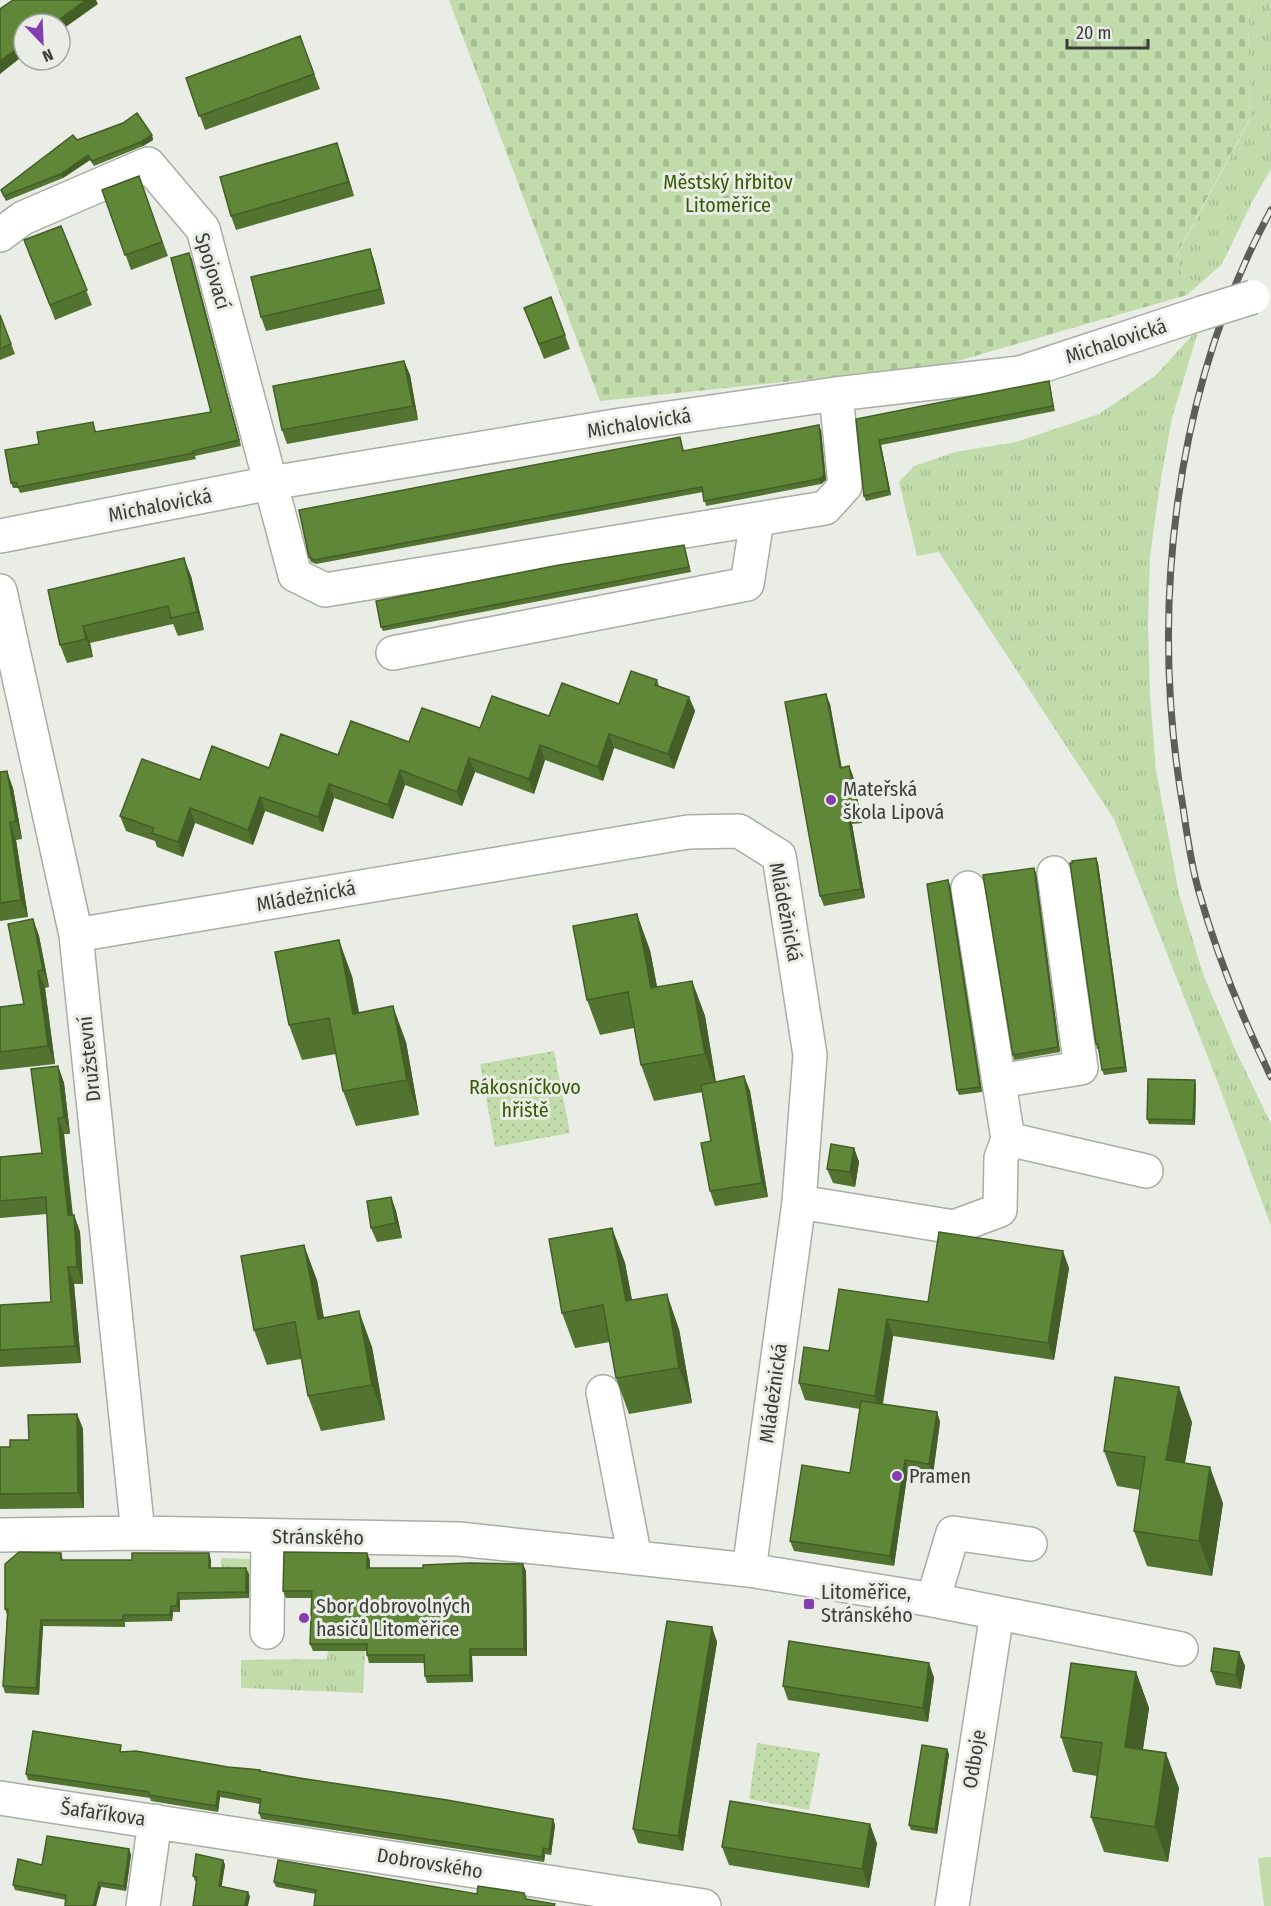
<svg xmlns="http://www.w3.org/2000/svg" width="1271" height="1906" font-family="'Fira Sans Condensed',sans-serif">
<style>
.grass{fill:url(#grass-tufts)}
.cemetery{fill:url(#cemetery-stones)}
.park{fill:url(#park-dots)}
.pitch{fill:#c1dcaa}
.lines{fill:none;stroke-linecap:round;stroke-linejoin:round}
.minor-casing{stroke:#a9ada6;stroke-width:36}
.minor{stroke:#fff;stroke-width:33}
.rail-casing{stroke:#5c5e5a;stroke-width:7}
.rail{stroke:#e9ede6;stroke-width:4.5;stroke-dasharray:14;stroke-linecap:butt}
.minor-bridge-casing{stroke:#a9ada6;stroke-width:36;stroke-linecap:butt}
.minor-bridge{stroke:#fff;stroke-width:33}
.wall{fill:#537430}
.shaded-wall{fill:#435e27}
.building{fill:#608738;stroke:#435e27;stroke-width:1.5}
.poi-dot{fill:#853cae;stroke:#e9ede6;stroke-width:2}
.labels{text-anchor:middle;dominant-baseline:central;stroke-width:6;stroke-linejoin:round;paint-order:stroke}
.park-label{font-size:20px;fill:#355900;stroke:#e9ede6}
.street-label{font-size:20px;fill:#3b3c39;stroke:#e9ede6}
.poi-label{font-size:20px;fill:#3b3c39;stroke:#e9ede6;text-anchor:start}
</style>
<defs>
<pattern id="grass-tufts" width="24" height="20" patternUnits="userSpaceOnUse" patternTransform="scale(1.5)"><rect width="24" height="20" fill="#c1dcaa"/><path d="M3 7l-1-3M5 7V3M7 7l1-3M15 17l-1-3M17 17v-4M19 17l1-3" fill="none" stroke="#a7be93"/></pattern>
<pattern id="cemetery-stones" width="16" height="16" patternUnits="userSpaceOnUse" patternTransform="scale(1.5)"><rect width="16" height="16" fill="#c1dcaa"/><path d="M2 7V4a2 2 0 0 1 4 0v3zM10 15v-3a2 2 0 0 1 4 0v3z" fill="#a7be93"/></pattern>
<pattern id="park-dots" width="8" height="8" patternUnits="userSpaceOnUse" patternTransform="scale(1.5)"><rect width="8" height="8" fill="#c1dcaa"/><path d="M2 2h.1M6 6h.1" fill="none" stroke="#a7be93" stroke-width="1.8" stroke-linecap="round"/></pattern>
</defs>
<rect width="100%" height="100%" fill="#e9ede6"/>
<!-- grass -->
<path class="grass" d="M1248 0H1271V169L1252 202 1222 264 1187 295 1176 257 1250 119Z
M1199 328 1172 418 1159 490 1150 557 1148 625 1150 695 1156 770 1179 894 1203 974 1234 1047 1271 1124V1226L1218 1083 1114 819 939 552 917 556 899 482 914 466 955 452 1016 442 1099 414 1155 376Z
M221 1558 255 1559V1593H249L221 1574Z
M368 1600 363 1693 241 1688V1660L327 1659 328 1651Z"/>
<!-- cemetery -->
<path class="cemetery" d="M449 0H1248L1250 118 1176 256 1187 295 940 366 600 401Z"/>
<!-- park -->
<path class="park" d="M554 1051 570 1133 495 1147 480 1064Z
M757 1743 820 1753 809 1810 749 1799Z"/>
<!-- pitch -->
<path class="pitch" d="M1271 1857V1906H1264L1258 1858Z"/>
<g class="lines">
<defs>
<path id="minor" d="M0 235 23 218 148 164 203 229 295 575 325 590 825 508 845 486 836 394
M0 536 271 483 621 425 836 394 1020 373 1202 313
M0 591 76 935 138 1533
M393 653 747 584 757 520
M968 888 1008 1139
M76 935 688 832 739 831 779 856 810 1055 799 1202 749 1570
M999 1081 1081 1068 1054 873
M799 1202 954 1227 1000 1210 1001 1158 1008 1139 1146 1171
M603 1392 635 1558
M0 1535 138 1533 459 1539 749 1570 933 1600 1181 1649
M933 1600 953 1533 1030 1544
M267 1632 268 1536
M0 1798 704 1906
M143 1906 155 1821
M952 1906 997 1613"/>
</defs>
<!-- minor casing -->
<use href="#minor" class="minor-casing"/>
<!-- minor -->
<use href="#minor" class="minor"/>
<defs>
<path id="rail" d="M1271 210C1174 389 1149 608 1183 807 1187 835 1191 865 1199 892 1217 956 1242 1017 1271 1077"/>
</defs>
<!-- rail casing -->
<use href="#rail" class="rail-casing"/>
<!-- rail -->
<use href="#rail" class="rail"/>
<defs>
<path id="minor-bridge" d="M1202 313 1253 297"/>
</defs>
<!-- minor-bridge casing -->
<use href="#minor-bridge" class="minor-bridge-casing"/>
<!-- minor-bridge -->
<use href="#minor-bridge" class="minor-bridge"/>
</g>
<!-- wall -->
<path class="wall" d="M300 36 320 89 205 130 186 78Z
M152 135 153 140 143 146 94 166 90 160 63 178 6 201 3 195 1 190 77 140Z
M342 157 354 196 236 230 231 216Z
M139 176 168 256 131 270 102 190Z
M61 226 92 305 55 320 30 254Z
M370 249 375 264 385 304 266 331 261 317Z
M189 253 241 446 195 456 196 459 20 493 18 488H13L11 483 39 444 93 422 96 432 211 412Z
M551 297 570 349 544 359 524 308Z
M0 315 15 354 0 360Z
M404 361 410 375 418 420 287 444 282 430Z
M1049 381 1055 411 881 445 891 495 866 501 864 496 856 419Z
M821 430 826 480 821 484 706 506 703 492 316 564 311 562 309 557 680 437 684 451Z
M684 545 691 572 383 631 381 627Z
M191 576 204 630 178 636 173 624 90 643 93 657 67 663 60 645 48 590Z
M657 680 659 686 689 697 695 711 674 769 614 748 603 781 545 760 534 794 475 772 462 806 405 785 393 819 334 798 323 832 265 811 253 845 195 823 183 857 157 847 155 841 126 831 120 816 200 780 409 742 480 728 619 704Z
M830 704 842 768 849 766 853 776 862 823 852 824 865 898 824 906 820 896Z
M0 772 13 788 22 839 16 840 28 917 0 921Z
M1098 863 1127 1072 1104 1075 1102 1070 1099 1049H1097L1096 1044Z
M1036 873 1060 1052 1014 1060 1013 1055Z
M950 885 982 1092 959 1095 957 1090Z
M33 919 39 936 49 987 45 988 55 1064 0 1070V1007L24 1004Z
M650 950 657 987 692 981 705 1016 716 1082 744 1076 750 1091 768 1197 715 1206 710 1191 711 1141 703 1092 654 1101 641 1065 634 1028 600 1035 587 1000Z
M352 976 359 1013 406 1042 419 1115 356 1126 343 1091 336 1054 302 1060 289 1025Z
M58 1066 64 1083 70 1134H64L73 1215H74L80 1232 83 1284H74L81 1363 0 1367V1305L51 1302 47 1214 0 1218V1157L42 1153Z
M1196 1085 1195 1125 1149 1124 1147 1119Z
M854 1148 859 1162 855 1187 833 1183 827 1169Z
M391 1197 396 1211 402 1238 377 1242 371 1228Z
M612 1228 625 1263 632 1300 679 1329 692 1403 629 1414 616 1378 610 1342 575 1348 562 1313Z
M1069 1268 1054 1360 893 1336 883 1404 937 1412 940 1422 933 1474 908 1470 894 1566 794 1551 790 1541 850 1473 860 1409 805 1400 799 1383 829 1351 839 1289 928 1302Z
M317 1280 324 1318 372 1347 385 1420 321 1431 308 1396 301 1359 267 1365 254 1330Z
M77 1414 83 1429 84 1508 0 1509V1447H10L29 1440Z
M1192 1422 1185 1463 1223 1503 1212 1576 1147 1566 1134 1531 1140 1490 1117 1486 1104 1451Z
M61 1553 63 1560H211V1568L249 1574V1598L180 1600V1612H173L172 1621 125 1622V1627L43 1626 39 1695 5 1693 3 1686 7 1615 5 1609Z
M370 1560V1568L526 1571 527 1656H472L473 1682 427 1683 425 1676 424 1663H369L367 1655V1651H313L310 1644 312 1598H286L283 1591Z
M712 1627 717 1642 683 1851 638 1843 633 1829Z
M1239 1652 1245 1666 1241 1689 1216 1685 1211 1671Z
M929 1663 934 1678 928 1722 788 1700 783 1686Z
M1136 1672 1149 1708 1143 1749 1179 1788 1168 1862 1104 1852 1091 1817 1097 1776 1073 1772 1061 1737Z
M124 1751 123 1752 228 1767 260 1770V1771L553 1819 555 1825 551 1855 545 1854 544 1862 261 1819 259 1813 260 1804 220 1797 218 1812 151 1801 150 1798 28 1780 26 1774Z
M949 1754 937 1834 911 1830 909 1825Z
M877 1843 869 1888 729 1865 722 1847Z
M129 1849 131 1855 126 1891 101 1887 96 1906H65L66 1900 15 1890 13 1885 42 1865Z
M223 1860 225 1865 221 1886 248 1892 250 1897 195 1881 193 1876Z
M274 1882 477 1894 526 1899 316 1894 276 1887Z"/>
<!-- shaded-wall -->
<path class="shaded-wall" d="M86 0H96L98 4 60 31V24H53Z
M24 43V55L0 74V61Z
M152 135 153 140 143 146 141 142Z
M337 143 342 157 354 196 348 182Z
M88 155 90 160 63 178 61 174Z
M370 249 375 264 385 304 380 289Z
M189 253 192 259 241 446 239 440Z
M404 361 410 375 418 420 413 406Z
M819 425 821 430 826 480 821 484 819 479Z
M879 440 881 445 891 495 889 490Z
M184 558 191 576 204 630 197 612Z
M83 626 90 643 93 657 86 639Z
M826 694 830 704 843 778 840 768Z
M689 697 695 711 674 769 668 754Z
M609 734 614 748 603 781 598 767Z
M540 745 545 760 534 794 529 779Z
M469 758 475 772 462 806 457 792Z
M849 766 853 776 862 823 858 813Z
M400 770 405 785 393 819 388 805Z
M7 771 13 788 22 839 16 821Z
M329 784 334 798 323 832 318 817Z
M260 797 265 811 253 845 248 830Z
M190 808 195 823 183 857 178 842Z
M848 815 852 824 865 898 861 889Z
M10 823 16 840 28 917 21 900Z
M1096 858 1098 863 1127 1072 1125 1067Z
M1034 868 1036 873 1060 1052 1058 1047Z
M948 880 950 885 982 1092 980 1087Z
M637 914 650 950 664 1023 651 988Z
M33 919 39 936 49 987 43 970Z
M339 940 352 976 366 1049 353 1014Z
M38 971 45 988 55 1064 48 1046Z
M692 981 705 1016 717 1089 705 1054Z
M393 1006 406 1042 419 1115 407 1080Z
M58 1066 64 1083 70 1134 64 1117Z
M744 1076 750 1091 768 1197 762 1183Z
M1195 1080 1196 1085 1195 1125 1193 1120Z
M58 1118 64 1134 74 1232 68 1215Z
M854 1148 859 1162 855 1187 850 1172Z
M391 1197 396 1211 402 1238 396 1223Z
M74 1215 80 1232 83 1284 77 1267Z
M612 1228 625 1263 639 1337 626 1301Z
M304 1245 317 1280 330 1354 318 1319Z
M1063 1251 1069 1268 1054 1360 1048 1343Z
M68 1267 74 1284 81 1363 75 1346Z
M667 1294 679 1329 692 1403 679 1368Z
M359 1311 372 1347 385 1420 372 1385Z
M887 1319 893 1336 881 1413 875 1396Z
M1179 1387 1192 1422 1179 1496 1166 1460Z
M937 1412 940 1422 933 1474 929 1464Z
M77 1414 83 1429 84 1508 78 1493Z
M905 1460 908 1470 894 1566 890 1556Z
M1210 1467 1223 1503 1212 1576 1199 1541Z
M209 1553 211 1560V1574L209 1568Z
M367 1553 370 1560 369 1575 367 1568Z
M523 1564 526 1571 527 1656 524 1649Z
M246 1568 249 1574V1598L246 1592Z
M178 1593 180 1600V1612L177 1606Z
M171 1606 173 1612 172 1621 170 1615Z
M41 1620 43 1626 39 1695 36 1688Z
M712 1627 717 1642 683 1851 678 1836Z
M470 1649 472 1656 473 1682 470 1675Z
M1239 1652 1245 1666 1241 1689 1236 1675Z
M929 1663 934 1678 928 1722 923 1708Z
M1136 1672 1149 1708 1138 1782 1125 1747Z
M947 1749 949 1754 937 1834 935 1829Z
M1166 1753 1179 1788 1168 1862 1155 1827Z
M218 1791 220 1797 218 1812 216 1806Z
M553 1819 555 1825 551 1855 549 1849Z
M870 1824 877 1843 869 1888 862 1869Z
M543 1848 545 1854 544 1862 542 1857Z
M129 1849 131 1855 126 1891 124 1886Z
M223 1860 225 1865 221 1891 219 1886Z
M99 1882 101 1887 96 1906H93Z
M248 1892 250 1897 248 1906H245Z"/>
<!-- building -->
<path class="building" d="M13 0H86L53 24H24V44L0 61V9Z
M300 36 314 74 199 116 186 78Z
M137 113 152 135 141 142 92 161 88 155 61 174 4 196 1 190 73 135 77 140 123 123Z
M337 143 348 182 231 216 220 177Z
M139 176 162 242 125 255 102 190Z
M61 226 87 290 50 305 24 240Z
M370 249 380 289 261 317 251 277Z
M189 253 239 440 193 451 194 453 18 487 16 482 11 483 5 450 39 444 37 432 93 422 95 432 211 412 171 258Z
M551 297 565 335 539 344 524 308Z
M0 315 11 344 0 349Z
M404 361 413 406 282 430 273 386Z
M1049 381 1053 406 879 440 889 490 864 496 856 419Z
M819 425 824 475 819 479 704 501 702 487 314 560 309 557 299 510 680 437 683 451Z
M684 545 689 567 381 627 376 601 559 565Z
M184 558 197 612 171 618 168 606 83 626 86 639 60 645 48 590Z
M631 671 657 680 655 685 689 697 668 754 609 734 598 767 540 745 529 779 469 758 457 792 400 770 388 805 329 784 318 817 260 797 248 830 190 808 178 842 152 833 154 828 120 816 142 759 200 780 212 746 269 768 281 734 338 755 351 721 409 742 422 708 480 728 492 696 549 716 562 683 619 704Z
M826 694 840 768 849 766 858 813 848 815 861 889 820 896 785 702Z
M7 771 16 821 10 823 21 900 0 903V772Z
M1096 858 1125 1067 1102 1070 1098 1044H1096L1070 863H1072V861Z
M1034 868 1058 1047 1013 1055 983 875Z
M948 880 980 1087 957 1090 927 884Z
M637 914 651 988 692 981 705 1054 641 1065 628 992 587 1000 573 926Z
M33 919 43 970 38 971 48 1046 0 1052V1007L24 1004 8 924Z
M339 940 353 1014 393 1006 407 1080 343 1091 329 1018 289 1025 275 952Z
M58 1066 64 1117 58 1118 68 1215H74L77 1267H68L75 1346 0 1350V1305L51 1302 46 1197 0 1201V1157L42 1153 31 1069Z
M744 1076 762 1183 710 1191 701 1143 711 1141 701 1085Z
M1148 1079 1195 1080 1193 1120 1147 1119Z
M831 1144 854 1148 850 1172 827 1169Z
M391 1197 396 1223 371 1228 367 1201Z
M612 1228 626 1301 667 1294 679 1368 616 1378 603 1305 562 1313 549 1239Z
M939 1232 1063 1251 1048 1343 887 1319 875 1396 799 1383 804 1347 829 1351 839 1289 928 1302Z
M304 1245 318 1319 359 1311 372 1385 308 1396 295 1322 254 1330 241 1256Z
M1115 1377 1179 1387 1166 1460 1210 1467 1199 1541 1134 1531 1145 1457 1104 1451Z
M861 1401 937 1412 929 1464 905 1460 890 1556 790 1541 802 1465 850 1473Z
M77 1414 78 1493 0 1494V1447H10V1440H29L28 1415Z
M19 1552 61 1553V1560H132V1553H209V1568H246V1592L178 1593 177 1606H171L170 1615H123V1620H41L36 1688 3 1686 8 1609H5V1564Z
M284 1552 367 1553V1568H423V1565L469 1563 523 1564 524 1649H470V1675L425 1676 424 1655H367V1644H310L312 1591H283Z
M667 1621 712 1627 678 1836 633 1829Z
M789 1641 929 1663 923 1708 783 1686Z
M1214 1648 1239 1652 1236 1675 1211 1671Z
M1071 1663 1136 1672 1125 1747 1166 1753 1155 1827 1091 1817 1102 1743 1061 1737Z
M33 1731 121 1745 120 1752 136 1751 228 1767 260 1770V1771L299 1778 447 1800 553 1819 549 1849 543 1848 542 1857 259 1813 261 1799 218 1791 216 1806 149 1795V1792L26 1774Z
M922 1745 947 1749 935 1829 909 1825Z
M730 1801 870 1824 862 1869 722 1847Z
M47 1836 129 1849 124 1886 99 1882 93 1906H65L66 1895 13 1885 18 1859 42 1865Z
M196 1854 223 1860 219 1886 248 1892 245 1906H193L197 1877 193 1876Z
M278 1860 477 1894 478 1886 524 1893 526 1899 555 1904 554 1906H314L316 1890 274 1882Z"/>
<!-- markers -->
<g class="poi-dot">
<circle cx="831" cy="800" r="6"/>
<circle cx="897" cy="1476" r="6"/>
<rect x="803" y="1598" width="12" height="12" rx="3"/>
<circle cx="304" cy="1618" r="6"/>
</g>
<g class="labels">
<!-- park labels -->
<g class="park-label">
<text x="728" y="182">Městský hřbitov<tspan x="728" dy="23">Litoměřice</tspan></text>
<text x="525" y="1087">Rákosníčkovo<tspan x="525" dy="23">hřiště</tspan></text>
</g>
<!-- street labels -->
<g class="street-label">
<text transform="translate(213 271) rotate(73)">Spojovací</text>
<text transform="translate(1116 341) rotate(-18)">Michalovická</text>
<text transform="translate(639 423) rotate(-9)">Michalovická</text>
<text transform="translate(160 505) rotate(-11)">Michalovická</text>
<text transform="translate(306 896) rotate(-10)">Mládežnická</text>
<text transform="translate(786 912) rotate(79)">Mládežnická</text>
<text transform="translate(89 1059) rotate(-96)">Družstevní</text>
<text transform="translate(773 1393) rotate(-82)">Mládežnická</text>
<text transform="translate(318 1537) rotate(1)">Stránského</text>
<text transform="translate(974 1759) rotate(-81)">Odboje</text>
<text transform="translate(103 1813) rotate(8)">Šafaříkova</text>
<text transform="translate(430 1863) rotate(9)">Dobrovského</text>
</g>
<!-- poi labels -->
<g class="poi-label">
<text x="843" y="789">Mateřská<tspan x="843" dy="23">škola Lipová</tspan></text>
<text x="909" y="1476">Pramen</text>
<text x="821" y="1592">Litoměřice,<tspan x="821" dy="23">Stránského</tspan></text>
<text x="316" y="1606">Sbor dobrovolných<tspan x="316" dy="23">hasičů Litoměřice</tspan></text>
</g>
</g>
<!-- north arrow -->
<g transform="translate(42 42) rotate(157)"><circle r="28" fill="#e9ede6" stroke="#a3a6a1" stroke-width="1.5"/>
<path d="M0-4.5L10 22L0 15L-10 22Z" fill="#853cae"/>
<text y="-9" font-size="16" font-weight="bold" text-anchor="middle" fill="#3b3c39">N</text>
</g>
<!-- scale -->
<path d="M1067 39v9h81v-9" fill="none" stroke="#3b3c39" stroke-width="3"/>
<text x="1076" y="39" font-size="18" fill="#3b3c39" stroke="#e9ede6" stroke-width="4.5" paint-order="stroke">20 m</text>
</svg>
